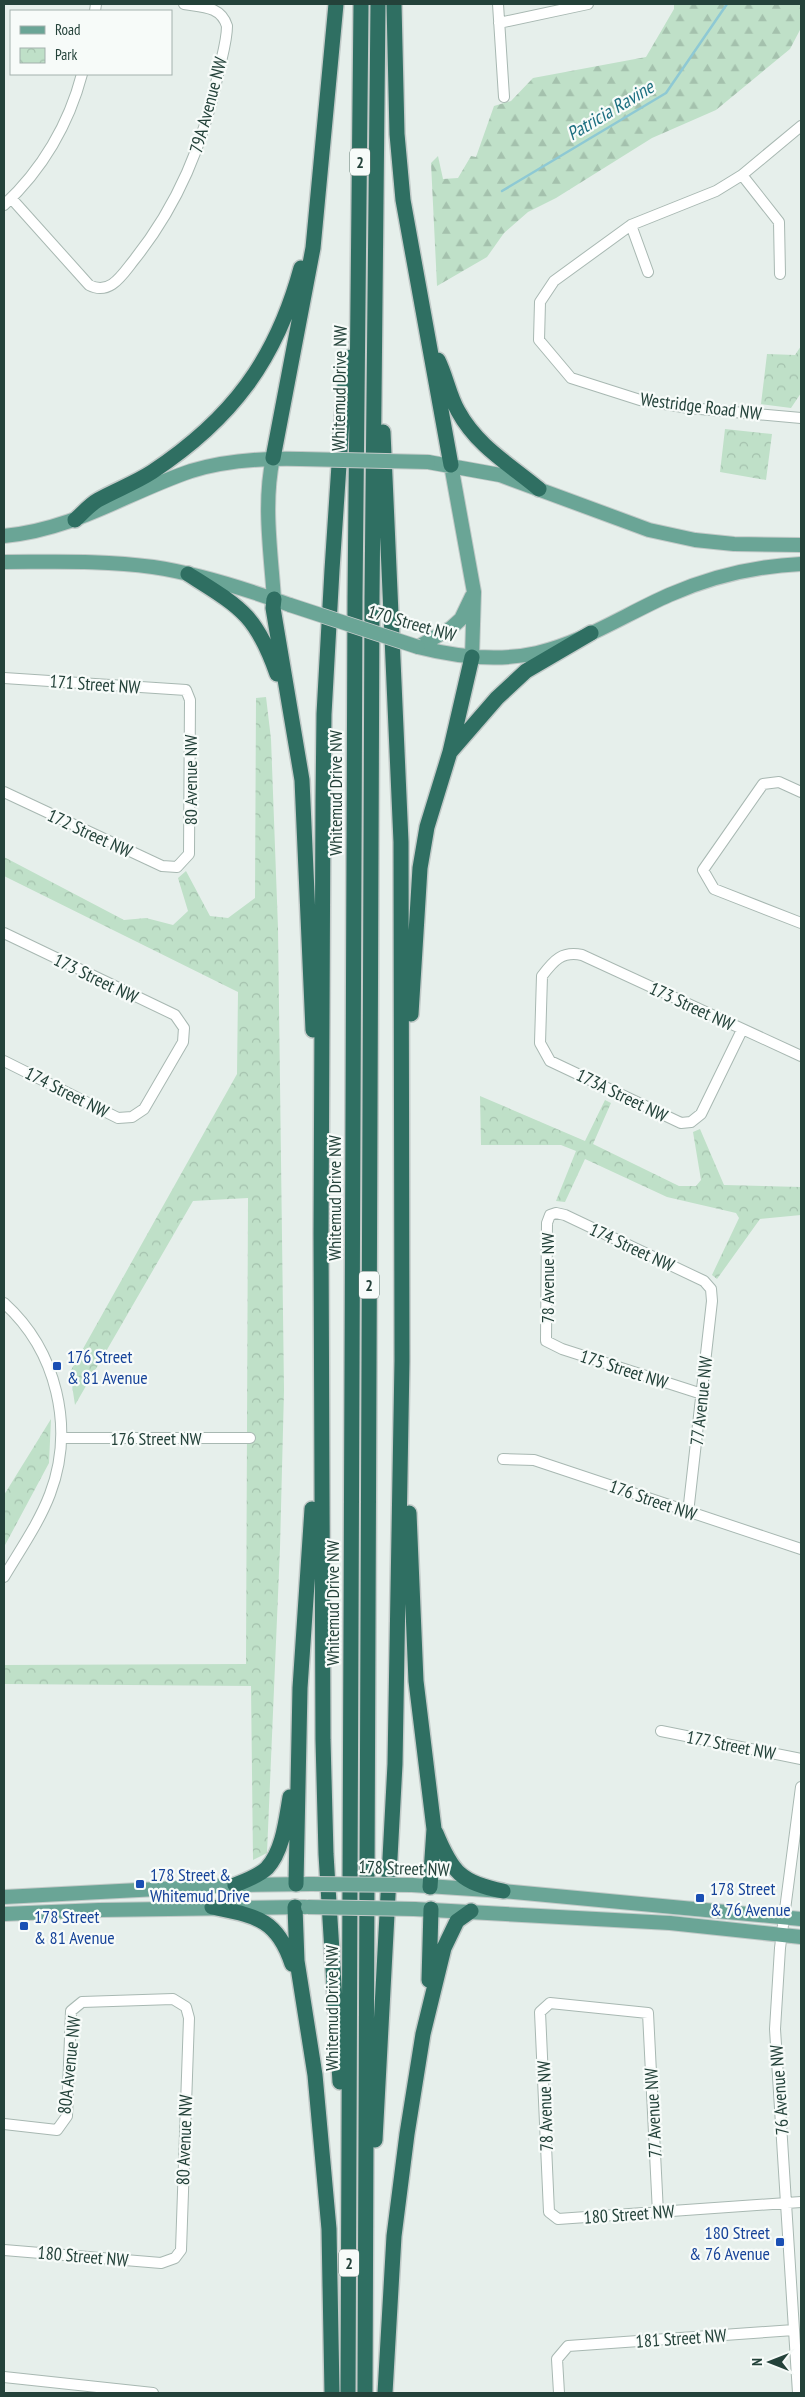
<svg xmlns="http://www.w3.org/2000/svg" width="805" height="2397" font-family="'PT Sans Narrow',sans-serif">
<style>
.forest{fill:url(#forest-firs)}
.park{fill:url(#park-crowns)}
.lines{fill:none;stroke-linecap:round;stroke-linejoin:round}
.stream{stroke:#8ec9d4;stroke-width:2.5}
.minor-casing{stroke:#a8b8b2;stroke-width:12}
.major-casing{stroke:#c2cac8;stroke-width:16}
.highway-casing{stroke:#c2cac8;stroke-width:18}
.minor{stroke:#fff;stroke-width:10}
.major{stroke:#6aa596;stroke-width:14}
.highway{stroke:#2f6f62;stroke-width:15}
.major-bridge-casing{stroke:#c2cac8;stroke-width:16;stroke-linecap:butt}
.major-bridge{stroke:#6aa596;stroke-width:14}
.transit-dot{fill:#1a4fb4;stroke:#f7fbf9;stroke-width:2}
.labels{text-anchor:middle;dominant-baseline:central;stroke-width:4.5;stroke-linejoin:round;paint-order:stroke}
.shield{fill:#f7fbf9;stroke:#637a73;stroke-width:1}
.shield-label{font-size:16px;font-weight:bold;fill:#24423a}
.street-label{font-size:18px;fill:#24423a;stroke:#f7fbf9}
.transit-label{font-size:18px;fill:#164399;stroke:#f7fbf9;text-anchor:start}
.water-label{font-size:19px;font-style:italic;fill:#1c6f80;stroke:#f7fbf9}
</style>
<defs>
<pattern id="forest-firs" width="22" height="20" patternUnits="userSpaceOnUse" patternTransform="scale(1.25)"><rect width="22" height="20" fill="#bfe0c8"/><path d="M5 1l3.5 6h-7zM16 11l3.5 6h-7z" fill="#a4c1ad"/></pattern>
<pattern id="park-crowns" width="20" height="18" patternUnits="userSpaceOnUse" patternTransform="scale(1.25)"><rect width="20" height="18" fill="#bfe0c8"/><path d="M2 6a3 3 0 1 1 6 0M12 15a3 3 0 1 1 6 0" fill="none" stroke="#a4c1ad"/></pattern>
</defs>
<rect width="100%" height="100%" fill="#e6efeb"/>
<!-- forest -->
<path class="forest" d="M674 4H801V28L790 49 716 110 652 138 556 198 528 212 504 233 487 257 437 286 431 163 438 156 443 179 458 178 471 156 476 157 494 106 511 101 533 78 646 57 674 9Z"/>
<!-- park -->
<path class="park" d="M801 346V393L791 408 761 404 767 354 795 355Z
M725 429 772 434 766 480 720 472Z
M266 697 271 739 278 928 284 1390 280 1548 267 1853 253 1860 251 1686 4 1684V1665L246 1664 248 1198 193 1201 75 1405 70 1372 237 1074 238 992 4 876V857L124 920 146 918 173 925 188 911 178 878 186 871 210 916 228 918 255 898 256 698Z
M480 1096 585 1141 605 1100 611 1103 593 1144 679 1186H696L701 1180 693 1132 700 1129 724 1185 801 1187V1215L760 1219 717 1279 712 1275 739 1218 736 1213 667 1197 585 1159 565 1202 556 1201 576 1151 561 1145H481Z
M51 1419 49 1463 4 1547V1495Z"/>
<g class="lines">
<!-- stream -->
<path class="stream" d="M502 191 666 93 727 4"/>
<defs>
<path id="minor" d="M498 4 504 97
M95 11 96 4
M499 23 588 4
M801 126 742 175 716 191 631 225 554 281 540 302 539 340 571 378 640 400 689 408 801 418
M742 175 779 222 780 274
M11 198 89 285C110 296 122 275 134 260 178 205 203 144 218 75 221 59 227 42 227 26 221 6 202 7 184 4
M4 205C42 170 69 124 82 74
M631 225 648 272
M4 678 186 690 190 700 189 854 177 867 162 866 4 792
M801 792 779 782 763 784 703 870 714 889 801 923
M4 933 175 1015 184 1028 183 1042 144 1109 132 1117 118 1118 4 1061
M742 1030 701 1114 691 1122 681 1123 550 1061 540 1043 542 976C554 960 562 951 582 955L801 1056
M4 1303C57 1351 75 1428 50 1494 39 1523 20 1550 4 1577
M62 1438H250
M503 1459 534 1460 801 1549
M688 1513 712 1301 711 1289 704 1281 565 1215 556 1213 550 1215 547 1223 546 1341 562 1349 702 1394
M661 1731 801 1759
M4 2124 57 2130 67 2116 71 2011 82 2002 173 1999 186 2007 189 2018 181 2250 175 2258 161 2263 4 2250
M658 2213 648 2013 550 2003 540 2012 549 2212 558 2219 801 2202
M4 2377 153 2393
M559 2393 557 2359 568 2346 794 2330
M798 2393 775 2029 780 1948 801 1787"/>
<path id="major" d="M273 458C263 504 271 553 274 599
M428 462 500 475 649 530 695 540 734 544 801 545
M451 465 474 592 472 657
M4 536C76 529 126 493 191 471 227 460 264 458 301 459
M4 562C53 562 104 560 153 567 200 574 246 589 290 605
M418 647C457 657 497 662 537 653 584 642 626 614 669 595 710 577 757 566 801 564
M418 647 451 628 461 619 472 596
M412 1885 503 1891 801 1919
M4 1897 235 1885 311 1884
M414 1909 670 1923 801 1937
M4 1914 99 1910 305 1907"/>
<path id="highway" d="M394 4 397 134 403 200 451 465
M438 360C446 376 449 395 458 411 477 446 509 464 539 489
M273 458 313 248 336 4
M75 520C82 514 89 505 98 500 116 490 135 483 152 472 232 419 276 360 301 268
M188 574C240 607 256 614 277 674
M274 599 273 608 302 780 313 1030
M451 751 497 698 526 671 591 633
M411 1014 420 868 427 827 450 752 472 657
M409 1513 416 1681 434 1829 430 1887
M436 1833C452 1872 461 1883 503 1891
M296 1884 300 1688 312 1509
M235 1885C245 1881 259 1876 267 1868 283 1851 286 1820 290 1797
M212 1907C255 1916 277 1918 292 1964
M295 1907 297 1961 315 2075 329 2229 332 2393
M429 1980 431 1909
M340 2082 326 1854 323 1740 321 1234 323 803 324 714 332 570 344 390 351 357
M375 2140 395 1764 402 1361 401 842 383 432
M348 2393 355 598 361 4
M365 2393 372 598 378 4
M385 2393 394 2236 407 2134 423 2034 444 1948 457 1921 471 1911"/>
</defs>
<!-- minor casing -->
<use href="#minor" class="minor-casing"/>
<!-- major casing -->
<use href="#major" class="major-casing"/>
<!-- highway casing -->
<use href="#highway" class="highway-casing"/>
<!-- minor -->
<use href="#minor" class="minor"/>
<!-- major -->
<use href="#major" class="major"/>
<!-- highway -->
<use href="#highway" class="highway"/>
<defs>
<path id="major-bridge" d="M301 459 428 462
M290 605 418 647
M311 1884 412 1885
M308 1907 414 1909"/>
</defs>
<!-- major-bridge casing -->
<use href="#major-bridge" class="major-bridge-casing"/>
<!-- major-bridge -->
<use href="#major-bridge" class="major-bridge"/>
</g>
<!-- markers -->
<g class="transit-dot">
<rect x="52" y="1361" width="10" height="10" rx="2.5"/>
<rect x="135" y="1879" width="10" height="10" rx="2.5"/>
<rect x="695" y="1893" width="10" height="10" rx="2.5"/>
<rect x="19" y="1921" width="10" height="10" rx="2.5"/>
<rect x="775" y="2237" width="10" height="10" rx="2.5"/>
</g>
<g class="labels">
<!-- shield labels -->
<g class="shield">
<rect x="350" y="148.5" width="20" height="27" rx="4"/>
<rect x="359" y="1271.5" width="20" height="27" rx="4"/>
<rect x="339" y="2249.5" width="20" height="27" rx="4"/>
</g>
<g class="shield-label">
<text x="360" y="162">2</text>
<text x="369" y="1285">2</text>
<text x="349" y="2263">2</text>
</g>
<!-- street labels -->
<g class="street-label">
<text transform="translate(208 105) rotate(-75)">79A Avenue NW</text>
<text transform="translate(339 388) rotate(-89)">Whitemud Drive NW</text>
<text transform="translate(701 406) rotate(7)">Westridge Road NW</text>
<text transform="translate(412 623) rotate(16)">170 Street NW</text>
<text transform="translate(95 684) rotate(4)">171 Street NW</text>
<text transform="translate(190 780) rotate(-90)">80 Avenue NW</text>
<text transform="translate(335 793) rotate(-90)">Whitemud Drive NW</text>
<text transform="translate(90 833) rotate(25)">172 Street NW</text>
<text transform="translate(96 978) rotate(26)">173 Street NW</text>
<text transform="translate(692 1006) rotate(25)">173 Street NW</text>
<text transform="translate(67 1092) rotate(27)">174 Street NW</text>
<text transform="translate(622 1095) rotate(26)">173A Street NW</text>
<text transform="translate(334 1198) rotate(-90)">Whitemud Drive NW</text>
<text transform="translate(632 1247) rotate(25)">174 Street NW</text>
<text transform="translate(547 1278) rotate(-90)">78 Avenue NW</text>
<text transform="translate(624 1369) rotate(18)">175 Street NW</text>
<text transform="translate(701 1401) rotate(-84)">77 Avenue NW</text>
<text x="156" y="1438">176 Street NW</text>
<text transform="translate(653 1500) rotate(19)">176 Street NW</text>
<text transform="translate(332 1603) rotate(-90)">Whitemud Drive NW</text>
<text transform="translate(731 1745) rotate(11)">177 Street NW</text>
<text transform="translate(404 1868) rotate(2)">178 Street NW</text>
<text transform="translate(331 2008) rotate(-90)">Whitemud Drive NW</text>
<text transform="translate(69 2065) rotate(-84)">80A Avenue NW</text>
<text transform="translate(779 2090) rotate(-94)">76 Avenue NW</text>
<text transform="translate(545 2106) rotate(-92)">78 Avenue NW</text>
<text transform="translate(653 2113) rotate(-93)">77 Avenue NW</text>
<text transform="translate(184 2140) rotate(-88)">80 Avenue NW</text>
<text transform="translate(629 2214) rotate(-4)">180 Street NW</text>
<text transform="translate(83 2256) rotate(5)">180 Street NW</text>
<text transform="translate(681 2338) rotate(-4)">181 Street NW</text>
</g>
<!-- transit labels -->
<g class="transit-label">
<text x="67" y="1356">176 Street<tspan x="67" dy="21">&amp; 81 Avenue</tspan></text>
<text x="150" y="1874">178 Street &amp;<tspan x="150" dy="21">Whitemud Drive</tspan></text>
<text x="710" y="1888">178 Street<tspan x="710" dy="21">&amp; 76 Avenue</tspan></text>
<text x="34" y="1916">178 Street<tspan x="34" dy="21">&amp; 81 Avenue</tspan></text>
<text x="770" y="2232" text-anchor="end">180 Street<tspan x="770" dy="21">&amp; 76 Avenue</tspan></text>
</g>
<!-- water labels -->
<g class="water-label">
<text transform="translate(610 110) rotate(-31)">Patricia Ravine</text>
</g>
</g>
<!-- border -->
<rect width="805" height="2397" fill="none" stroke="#24423a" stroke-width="10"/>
<!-- legend -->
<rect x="10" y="10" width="162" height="65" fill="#f7fbf9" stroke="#a3b1ad"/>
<rect x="20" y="26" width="25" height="8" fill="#6aa596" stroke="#a3b1ad"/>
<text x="55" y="35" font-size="15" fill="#24423a">Road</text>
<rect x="20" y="48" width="25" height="15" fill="url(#park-crowns)" stroke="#a3b1ad"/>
<text x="55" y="60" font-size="15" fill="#24423a">Park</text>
<!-- north arrow -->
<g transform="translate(770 2362) rotate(270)" stroke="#f7fbf9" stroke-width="4" paint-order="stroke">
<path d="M0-4L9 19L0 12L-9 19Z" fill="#24423a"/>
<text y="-8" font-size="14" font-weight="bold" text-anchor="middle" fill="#24423a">N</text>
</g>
</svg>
